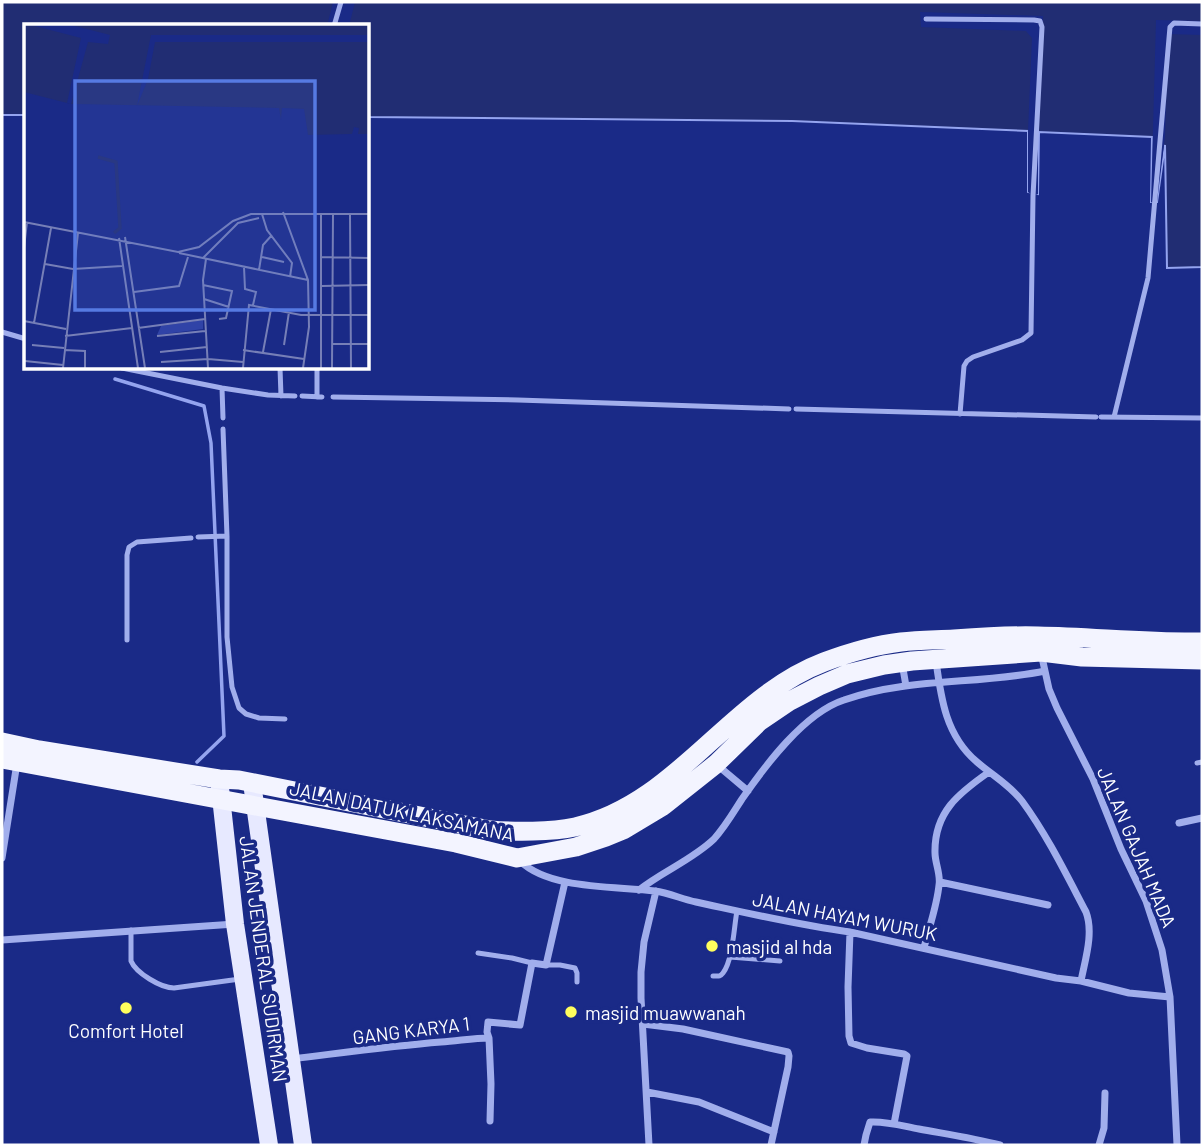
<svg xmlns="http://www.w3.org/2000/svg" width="1204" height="1147" font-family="Barlow,sans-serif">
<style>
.water{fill:#212d73;stroke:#94a4ef;stroke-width:2}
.pier{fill:#1a2a87}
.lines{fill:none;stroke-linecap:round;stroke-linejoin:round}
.stream{stroke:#94a4ef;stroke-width:3.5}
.service{stroke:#a1aeec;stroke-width:5}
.minor{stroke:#a1aeec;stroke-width:7}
.primary{stroke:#e7e9ff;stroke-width:18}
.trunk{stroke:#f3f4ff;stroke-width:19}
.poi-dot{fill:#fffe5d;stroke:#1a2a87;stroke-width:2.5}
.labels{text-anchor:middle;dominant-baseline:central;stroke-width:7;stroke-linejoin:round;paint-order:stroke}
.street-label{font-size:19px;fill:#fff;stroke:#1a2a87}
.poi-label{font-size:19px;fill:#fff;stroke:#1a2a87;text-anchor:start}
.inset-river{fill:none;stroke:#212d73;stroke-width:3.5}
.inset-road{fill:none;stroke:#767fb7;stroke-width:2}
.view{fill:#567ae2;fill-opacity:0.15;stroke:#567ae2;stroke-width:3.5}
.inset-edge{fill:none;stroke:#fff;stroke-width:3.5}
</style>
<rect width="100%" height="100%" fill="#1a2a87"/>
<!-- water -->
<path class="water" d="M2 2H1202V267L1167 268 1165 145 1157 202H1151L1152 137 1039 132 1038 194 1028 192V131L792 121 368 117V26H26V115H2Z"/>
<!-- pier -->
<path class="pier" d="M333 2H355L349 26H327Z
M920 12 1043 16 1038 132V194L1033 196 1028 192V131L1032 38 1026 31 921 27Z
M1156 20 1202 21V35L1168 34 1165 137 1157 202 1154 204 1151 202Z"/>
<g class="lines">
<!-- stream -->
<path class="stream" d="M115 379 204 406 211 443 224 736 197 762"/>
<!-- service -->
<path class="service" d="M926 19 1034 20 1040 21 1042 27 1033 196 1031 333 1022 340 973 357 967 361 964 366 960 414
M334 26 341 2
M2 332 26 339
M122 368 222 388 268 395 295 396
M280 368 281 396
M222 388 223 418
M302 396 322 397
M317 397V368
M333 397 518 400 789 409
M796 409 1096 417
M1101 417 1202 418
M1114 417 1148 278 1170 27 1174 23 1202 24
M223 429 227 536V637L232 687 239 708 246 714 259 718 285 719
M198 537 227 536
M127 640V555L129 547 137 542 191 538
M1197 763 1202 762
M131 930V961C136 973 161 988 174 988L240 979
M478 953 512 958 532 963
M730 957 780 961
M546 965H560L575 968 577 973V982
M713 976C718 976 720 977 723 973 733 960 734 926 737 911"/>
<!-- minor -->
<path class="minor" d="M1041 653 1049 689 1057 708 1093 779 1121 849 1146 901 1162 950 1170 997 1177 1145
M936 661C941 699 946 736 977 762 992 775 1010 785 1022 801 1047 835 1066 874 1086 912 1094 933 1085 960 1081 981
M902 663 906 686
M716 764 748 791
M1179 823 1202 818
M2 858 17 763
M520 861C550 890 616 886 655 891 669 893 682 899 696 902 747 913 798 925 850 932L1056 978 1081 981 1129 993 1170 997
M940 882 1048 905
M639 890C663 871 692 860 714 839 725 827 733 813 742 799 765 766 804 713 844 700 909 677 978 685 1045 671
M850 932 848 987 849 1036 851 1043 867 1048 904 1054 907 1056 894 1124
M2 940 235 924
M924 948C929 927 937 906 939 885 941 875 935 863 935 853 934 812 959 793 989 772
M643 1024 683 1029 788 1052 789 1056 788 1067 771 1145
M489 1038 491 1084 490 1121
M291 1059C341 1053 391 1046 441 1042 458 1041 473 1038 489 1038L487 1032 488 1022 520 1025 532 963 546 965 565 882
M647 1092 699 1102 774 1132
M649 1145 641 998V972L644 942 656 891
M864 1145 866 1135 870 1122C887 1121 903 1126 919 1129 946 1134 973 1138 1000 1145
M1099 1145 1104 1128 1105 1093"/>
<!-- primary -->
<path class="primary" d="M252 783 303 1145
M220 788 235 924 269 1145"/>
<!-- trunk -->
<path class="trunk" d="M2 742 39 750 219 779 239 780 490 830C515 832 551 832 575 827 677 804 729 698 824 662 848 653 875 645 901 642 918 640 936 640 954 639 982 637 1010 635 1038 636 1093 637 1148 643 1202 642
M2 759 456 843 517 858 576 847 606 837 623 830 663 806 716 764 759 722 790 701 819 686 847 674 884 665 912 661 1041 652 1082 657 1202 660"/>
</g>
<!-- markers -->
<g class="poi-dot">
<circle cx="712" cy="946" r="7"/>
<circle cx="126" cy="1008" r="7"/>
<circle cx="571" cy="1012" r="7"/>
</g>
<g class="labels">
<!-- street labels -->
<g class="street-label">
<text transform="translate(402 811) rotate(12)">JALAN DATUK LAKSAMANA</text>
<text transform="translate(1137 847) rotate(67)">JALAN GAJAH MADA</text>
<text transform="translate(845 916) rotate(11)">JALAN HAYAM WURUK</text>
<text transform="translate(264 959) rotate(82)">JALAN JENDERAL SUDIRMAN</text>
<text transform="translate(411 1030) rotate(-7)">GANG KARYA 1</text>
</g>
<!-- poi labels -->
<g class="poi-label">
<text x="726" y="946">masjid al hda</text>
<text x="585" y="1012">masjid muawwanah</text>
<text x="126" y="1030" text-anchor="middle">Comfort Hotel</text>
</g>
</g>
<!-- overview -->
<g transform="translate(24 24)">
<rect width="345" height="345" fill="#1a2a87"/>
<path d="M179 296V305L133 311 137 302Z" fill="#3043a7"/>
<path d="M0 1H345V110H334L335 104 330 103 328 110 284 111 280 85 258 84 257 96 255 84 47 80 0 68Z" fill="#212d73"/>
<path d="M7 1H47L86 11 84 20 64 18 47 80 43 79 57 14ZM127 11H345V18H131L124 55 113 82Z" fill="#1a2a87"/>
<path class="inset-river" d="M74 133 92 138 96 204 90 209"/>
<path class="inset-road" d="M259 188 284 256 285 303 279 344M238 190 243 206 268 239 266 253M297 191V344M326 191 327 344M0 198 154 228 175 223 209 197 227 190H345M101 213 121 344M95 214 114 344M0 224 3 198M155 229 284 256M238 233 260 238M297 233 345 234M179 234 214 199 235 194M182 235 179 256 184 344M21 240 49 245 98 242M220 243 221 265 232 268 229 281M235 246 239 221 248 211M179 261 208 267 202 294 195 295M298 262 345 261M110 268 155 262 164 233M180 275 205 283M0 297 42 305M10 299 27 204M114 304 181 295M41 312 108 304M133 312 181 307M308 320H345M8 321 40 324M260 321 265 288M40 326 61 327V344M219 326 280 335M136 328 183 323M239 328 247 285M1 337 39 341M137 338 184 335 219 338M39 344 54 209M219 344 225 281 277 291H345M308 344 309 190"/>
<path class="view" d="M51 57H291V286H51Z"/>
<rect width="345" height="345" class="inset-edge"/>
</g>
<!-- border -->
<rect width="1204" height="1147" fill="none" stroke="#ffffff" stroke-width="7"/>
</svg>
